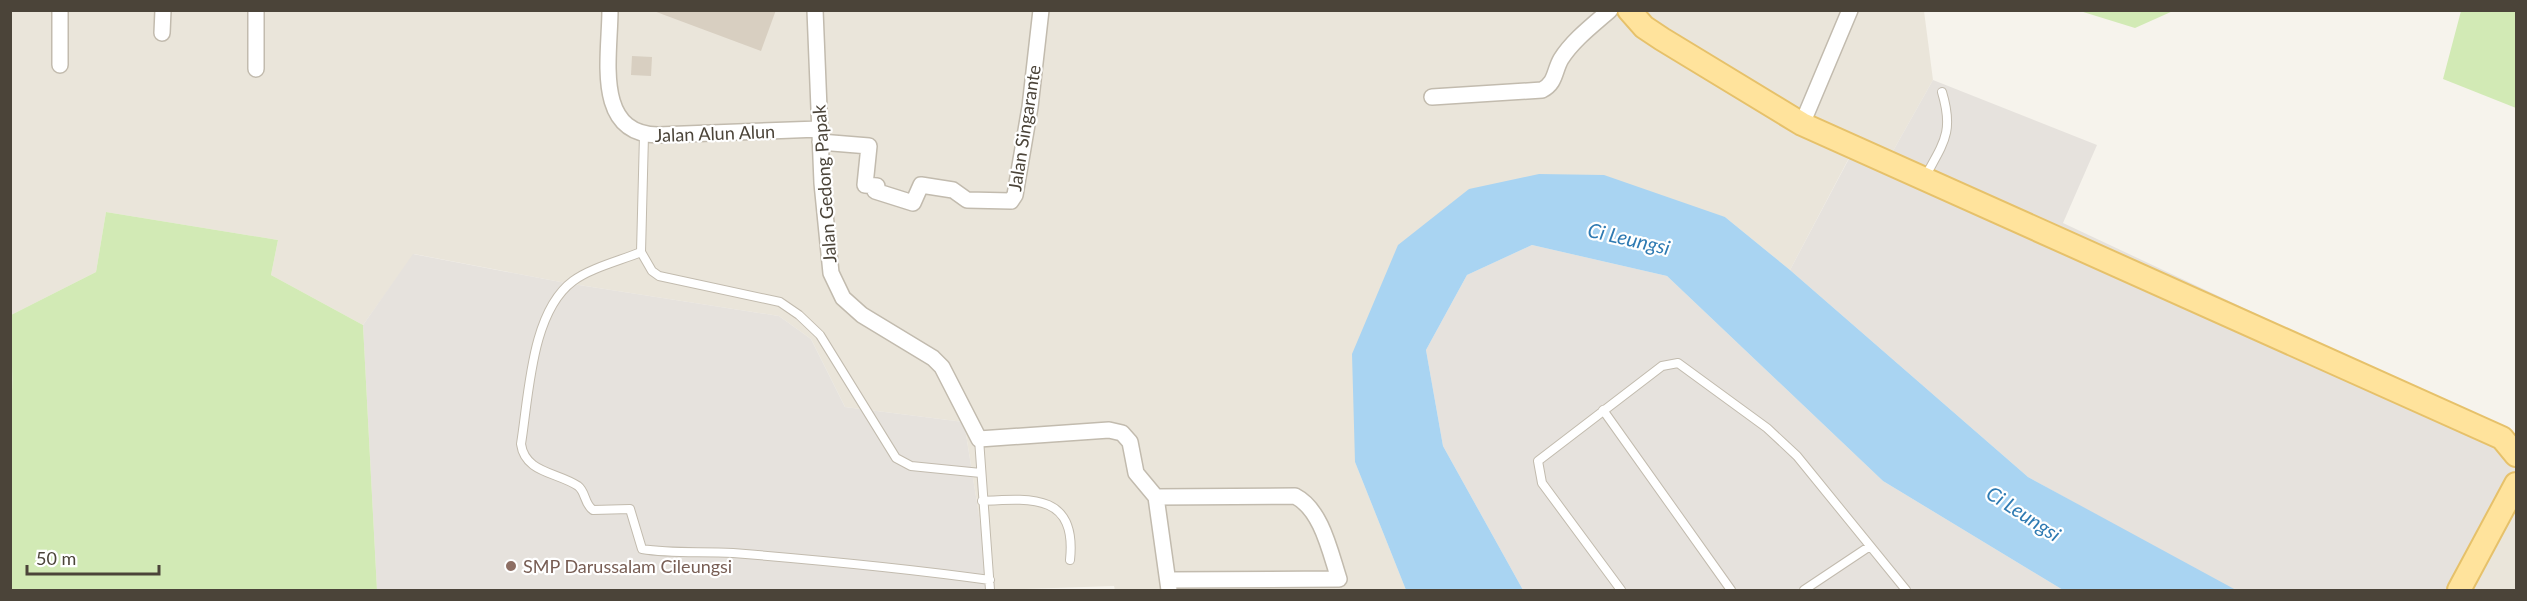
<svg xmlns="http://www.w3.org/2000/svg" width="2527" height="601" font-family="Lato,sans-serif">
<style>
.residential{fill:#eae5da}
.industrial{fill:#e6e2dd}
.green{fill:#d2eab5}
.water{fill:#a9d4f2}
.building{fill:#d8cfc1}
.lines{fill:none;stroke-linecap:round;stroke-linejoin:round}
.lane-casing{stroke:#c2bbae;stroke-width:10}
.street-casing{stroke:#c2bbae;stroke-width:18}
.primary-casing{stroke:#e6c16a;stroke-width:26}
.lane{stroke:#fff;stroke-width:8}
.street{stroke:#fff;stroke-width:15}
.primary{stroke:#ffe39c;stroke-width:22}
.education-dot{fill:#8d6e63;stroke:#fff;stroke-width:2}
.labels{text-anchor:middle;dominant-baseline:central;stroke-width:4.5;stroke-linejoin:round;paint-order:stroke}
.street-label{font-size:18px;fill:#4b4439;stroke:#fff}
.education-label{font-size:18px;fill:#785e54;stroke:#fff;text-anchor:start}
.water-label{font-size:20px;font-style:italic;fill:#2e7ab2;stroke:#fff}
</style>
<rect width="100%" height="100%" fill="#f6f3ec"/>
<!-- residential -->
<path class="residential" d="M11 11H1924L1933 80 1893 151 1860 137 1790 270 1725 217 1469 189 1355 462 1406 590H1115L1114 586 991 590 964 422 845 407 811 339 779 316 566 283 414 254 363 325 271 275 278 240 106 212 96 272 11 315Z
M2508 432 2516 438V590H2459Z"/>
<!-- industrial -->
<path class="industrial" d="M1933 80 2097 145 2063 223 2508 432 2511 493 2459 590H2232L2028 477 1790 270 1861 136 1893 151Z
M1532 245 1667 276 1883 481 2063 590H1523L1443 446 1426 350 1467 275Z
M413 254 566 283 779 316 811 339 845 407 964 422 991 590H377L363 325Z"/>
<!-- green -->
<path class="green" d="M2080 11 2172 10 2173 11 2135 28Z
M2461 11H2516V108L2443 79Z
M106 212 278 240 271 275 363 325 377 590H11L10 413C15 381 10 348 11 315L96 272Z"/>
<!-- water -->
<path class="water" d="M1539 174 1604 175 1725 217 1790 270 2028 477 2236 590H2063L1883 481 1667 276 1532 245 1467 275 1426 350 1443 446 1523 590H1406L1355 462 1352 354 1398 245 1469 189Z"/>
<!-- building -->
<path class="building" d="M651 10H776L761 51Z
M632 56 652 57 651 76 631 75Z"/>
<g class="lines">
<defs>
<path id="lane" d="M644 135 641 252 652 271 659 276 780 302 799 315 820 335 896 458 911 466 981 473
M1925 177C1944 142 1954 132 1942 92
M641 252C622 260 590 268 573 281 531 312 529 395 521 444 525 473 557 472 578 486 586 492 584 504 593 510L630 509 642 549C672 554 702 551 733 553 819 560 904 568 990 580
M1603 410 1731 590
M979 439 990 590
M982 501C1032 498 1077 494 1070 560
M1621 590 1542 483 1538 461 1662 366 1678 363 1767 428 1797 456 1906 590
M1804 590 1870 546"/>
<path id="street" d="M256 10V69
M610 10C610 56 593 134 658 135L819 129
M815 10 822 183 831 273 843 298 862 315 933 358 942 367 979 439 1109 430 1122 433 1130 442 1136 473 1156 497 1169 590
M162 33 163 10
M60 65V10
M1432 97 1542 90C1556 83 1554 71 1561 59 1573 40 1593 25 1610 10
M1802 124 1850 10
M820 142 869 146 865 185 877 186 875 191 913 203 921 185 953 190 967 200 1011 201 1015 195 1030 107 1041 10
M1156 497 1295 496C1322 510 1330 552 1339 579L1168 580"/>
<path id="primary" d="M1629 10 1644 27 1662 39 1802 124 2502 438 2516 455
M2459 590 2516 484"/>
</defs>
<!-- lane casing -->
<use href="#lane" class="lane-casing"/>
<!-- street casing -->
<use href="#street" class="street-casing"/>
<!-- primary casing -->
<use href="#primary" class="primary-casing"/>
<!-- lane -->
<use href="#lane" class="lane"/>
<!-- street -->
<use href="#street" class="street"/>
<!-- primary -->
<use href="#primary" class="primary"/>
</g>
<!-- markers -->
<circle class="education-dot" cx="511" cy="566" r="6"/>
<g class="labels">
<!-- street labels -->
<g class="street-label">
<text transform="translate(1024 128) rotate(-81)">Jalan Singarante</text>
<text transform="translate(715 133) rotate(-2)">Jalan Alun Alun</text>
<text transform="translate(824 184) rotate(-94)">Jalan Gedong Papak</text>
</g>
<!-- education labels -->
<g class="education-label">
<text x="523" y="566">SMP Darussalam Cileungsi</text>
</g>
<!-- water labels -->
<g class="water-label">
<text transform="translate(1629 238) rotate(13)">Ci Leungsi</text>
<text transform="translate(2024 513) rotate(33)">Ci Leungsi</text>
</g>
</g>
<!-- border -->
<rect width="2527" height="601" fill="none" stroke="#4b4439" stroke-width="24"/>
<!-- scale -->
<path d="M27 565v9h132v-9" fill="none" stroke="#4b4439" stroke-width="3"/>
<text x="36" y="565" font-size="18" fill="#4b4439" stroke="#ffffff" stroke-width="4.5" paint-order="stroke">50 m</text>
</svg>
